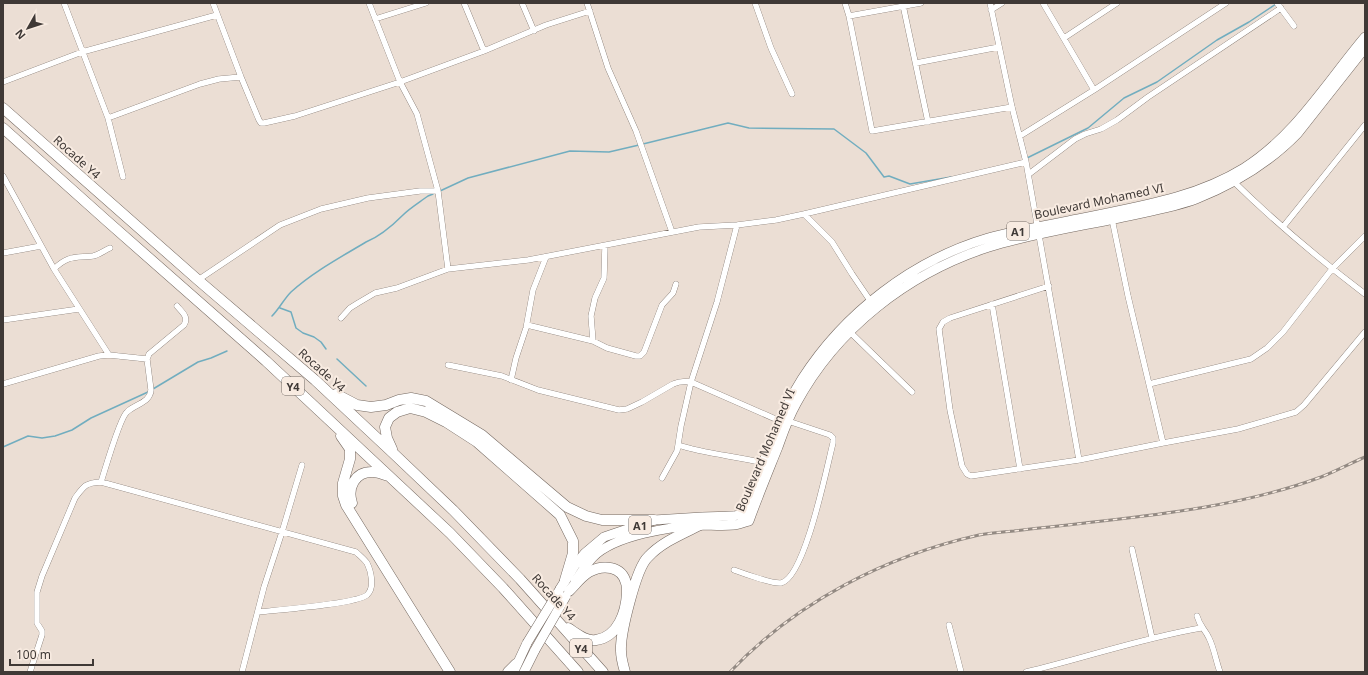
<svg xmlns="http://www.w3.org/2000/svg" width="1368" height="675" font-family="'Noto Sans',sans-serif">
<style>
.lines{fill:none;stroke-linecap:round;stroke-linejoin:round}
.stream{stroke:#71adbf;stroke-width:1.5}
.street-casing{stroke:#746860;stroke-width:6}
.primary-casing{stroke:#746860;stroke-width:10}
.highway-casing{stroke:#746860;stroke-width:11}
.street{stroke:#fff;stroke-width:5.5}
.primary{stroke:#fff;stroke-width:9}
.highway{stroke:#fff;stroke-width:10}
.rail-casing{stroke:#938a83;stroke-width:3}
.rail{stroke:#f8ebe1;stroke-width:1.5;stroke-dasharray:4.5;stroke-linecap:butt}
.primary-bridge-casing{stroke:#746860;stroke-width:10;stroke-linecap:butt}
.primary-bridge{stroke:#fff;stroke-width:9}
.labels{text-anchor:middle;dominant-baseline:central;stroke-width:4;stroke-linejoin:round;paint-order:stroke}
.shield{fill:#f8ebe1;stroke:#766e69;stroke-width:1}
.shield-label{font-size:11px;font-weight:bold;fill:#3f3936}
.street-label{font-size:12px;fill:#3f3936;stroke:#f8ebe1}
</style>
<rect width="100%" height="100%" fill="#ebded4"/>
<g class="lines">
<!-- stream -->
<path class="stream" d="M643 144 728 123 749 128 834 129 866 153 884 177 889 176 910 184 951 177
M1027 158 1088 128 1124 98 1157 82 1217 40 1249 22 1276 4
M440 191 468 178 570 151 609 152 639 145
M280 308 291 312 296 328 303 333 314 337 321 342 326 349
M272 316C279 309 284 299 291 292 313 272 341 257 366 242 381 236 392 226 403 215 410 208 420 202 428 196L433 194
M337 359 366 386
M153 389 198 362 211 358 227 351
M3 447 28 436 42 438 55 436 72 430 91 418 148 392"/>
<defs>
<path id="street" d="M64 3 108 118 123 177
M369 3 400 82 417 114 438 191 448 269
M464 3 484 51
M522 3 534 31
M587 3 608 68 636 131 672 232
M755 3 771 48 792 94
M845 3 849 16
M921 3 849 16 872 131 1012 107
M990 3 1012 107 1026 162 1079 460
M1043 3 1094 90
M1277 3 1294 26
M903 5 928 122
M991 10 1002 3
M375 19 426 3
M1064 38 1117 3
M916 63 999 47
M241 77 259 120 261 123H264L295 116 400 82 484 51 546 25 590 11
M3 82 82 52 217 15
M108 118 200 84 219 79 241 77 213 3
M1020 136 1094 90 1226 3
M1029 174 1075 139 1085 134 1101 129 1117 120 1148 97 1281 8
M3 176 54 269 109 355
M1233 181C1275 222 1319 259 1365 294
M804 214 1026 162
M1112 219 1128 296 1163 443
M1283 227 1365 125
M3 253 41 246
M54 269C68 255 75 258 93 256 99 255 105 250 110 248
M198 280 280 225 321 209 368 198 420 191H438
M1049 286 950 318 943 322 939 329 950 410 962 466 967 474 971 476 1079 460 1163 443 1238 429 1296 412 1304 405 1365 332
M992 304 1020 469
M341 318 350 308 358 303 375 293 397 288 448 269 528 260 699 227 737 225 776 220 804 214 832 242 852 274 871 302
M3 320 79 309
M527 325 593 341 607 348 636 356H640L644 352 662 305 673 293 676 284
M850 332 912 392
M593 341 591 316 595 298 604 278 605 246
M448 365 502 376 538 390 619 410 627 409 642 402 673 384C680 381 684 381 691 382L780 421
M511 380 516 358 526 328 533 290 546 257
M3 384 99 356 109 355 147 359
M1149 384 1251 359 1267 348 1283 332 1332 269 1365 236
M678 445 681 426 691 382 717 302 737 225
M662 478 677 451 678 445C706 454 736 456 764 463
M101 482 356 552C359 555 364 559 367 563 371 571 375 588 367 595 356 604 277 610 258 612
M1132 549 1152 638
M734 570C742 573 773 584 781 583 805 578 827 466 833 443V438L830 435 788 421
M1197 616C1200 627 1205 629 1209 638 1214 648 1216 661 1220 672
M949 625 961 672
M30 672 42 635V631L37 623V592L42 576 75 498C84 486 85 483 101 482 105 470 120 417 127 412 135 404 150 403 151 390L147 359 149 354 184 325C189 317 182 312 177 306
M242 672 264 587 282 532 302 465
M1026 672C1085 658 1142 638 1201 628"/>
<path id="primary" d="M575 582C581 573 586 564 593 557 615 535 670 527 700 525 711 525 723 526 734 525 739 525 744 522 749 521 758 496 768 472 778 447 783 433 788 418 796 404 836 329 908 273 989 247 1031 234 1076 227 1119 218 1145 212 1172 208 1196 199 1234 184 1270 162 1298 133L1365 48
M560 589 575 565 585 553 604 537 654 520 702 517 734 516 746 513C762 467 776 420 802 379 844 313 913 260 988 238 1017 230 1048 225 1078 219 1134 207 1194 199 1244 168 1295 136 1327 82 1365 37
M514 671 527 643
M524 672 535 650"/>
<path id="highway" d="M3 108 198 280 315 380 393 453 453 510 520 579 603 672
M3 128 107 221 266 361 450 533 503 588 578 672
M336 394 357 405 371 407 386 405 399 400 411 398 426 401 482 435 567 507 586 516 602 520H654
M341 436 350 449V459L343 483V496L346 505 450 672
M392 449 387 438 385 427 389 418 397 412 410 408 426 412 446 422 477 442 560 515 573 541V553L565 580
M352 503C347 488 355 471 373 472 378 472 384 475 389 476
M568 628C576 633 586 642 596 640 618 637 626 612 627 593 627 590 627 586 626 583 622 566 603 564 589 572 582 576 575 585 569 591
M508 672 516 664
M625 672C623 665 621 658 621 651 620 634 636 568 648 557 662 542 682 534 700 525"/>
</defs>
<!-- street casing -->
<use href="#street" class="street-casing"/>
<!-- primary casing -->
<use href="#primary" class="primary-casing"/>
<!-- highway casing -->
<use href="#highway" class="highway-casing"/>
<!-- street -->
<use href="#street" class="street"/>
<!-- primary -->
<use href="#primary" class="primary"/>
<!-- highway -->
<use href="#highway" class="highway"/>
<defs>
<path id="rail" d="M730 672C796 602 886 556 979 535 990 533 1002 532 1014 531 1038 528 1061 526 1085 523 1165 514 1246 505 1321 477 1336 471 1351 463 1365 457"/>
</defs>
<!-- rail casing -->
<use href="#rail" class="rail-casing"/>
<!-- rail -->
<use href="#rail" class="rail"/>
<defs>
<path id="primary-bridge" d="M527 643 560 589
M535 650 566 596"/>
</defs>
<!-- primary-bridge casing -->
<use href="#primary-bridge" class="primary-bridge-casing"/>
<!-- primary-bridge -->
<use href="#primary-bridge" class="primary-bridge"/>
</g>
<g class="labels">
<!-- shield labels -->
<g class="shield">
<rect x="1007" y="222" width="22" height="18" rx="3"/>
<rect x="282" y="377" width="22" height="18" rx="3"/>
<rect x="629" y="516" width="22" height="18" rx="3"/>
<rect x="570" y="639" width="22" height="18" rx="3"/>
</g>
<g class="shield-label">
<text x="1018" y="231">A1</text>
<text x="293" y="386">Y4</text>
<text x="640" y="525">A1</text>
<text x="581" y="648">Y4</text>
</g>
<!-- street labels -->
<g class="street-label">
<text transform="translate(77 157) rotate(42)">Rocade Y4</text>
<text transform="translate(1099 201) rotate(-12)">Boulevard Mohamed VI</text>
<text transform="translate(322 370) rotate(42)">Rocade Y4</text>
<text transform="translate(765 450) rotate(-67)">Boulevard Mohamed VI</text>
<text transform="translate(554 597) rotate(48)">Rocade Y4</text>
</g>
</g>
<!-- border -->
<rect width="1368" height="675" fill="none" stroke="#3f3936" stroke-width="8"/>
<!-- north arrow -->
<g transform="translate(28 28) rotate(231)" stroke="#f8ebe1" stroke-width="3" paint-order="stroke">
<path d="M0-3L7 15L0 10L-7 15Z" fill="#3f3936"/>
<text y="-6" font-size="11" font-weight="bold" text-anchor="middle" fill="#3f3936">N</text>
</g>
<!-- scale -->
<path d="M10 659v6h83v-6" fill="none" stroke="#3f3936" stroke-width="2"/>
<text x="16" y="659" font-size="12" fill="#3f3936" stroke="#f8ebe1" stroke-width="3" paint-order="stroke">100 m</text>
</svg>
